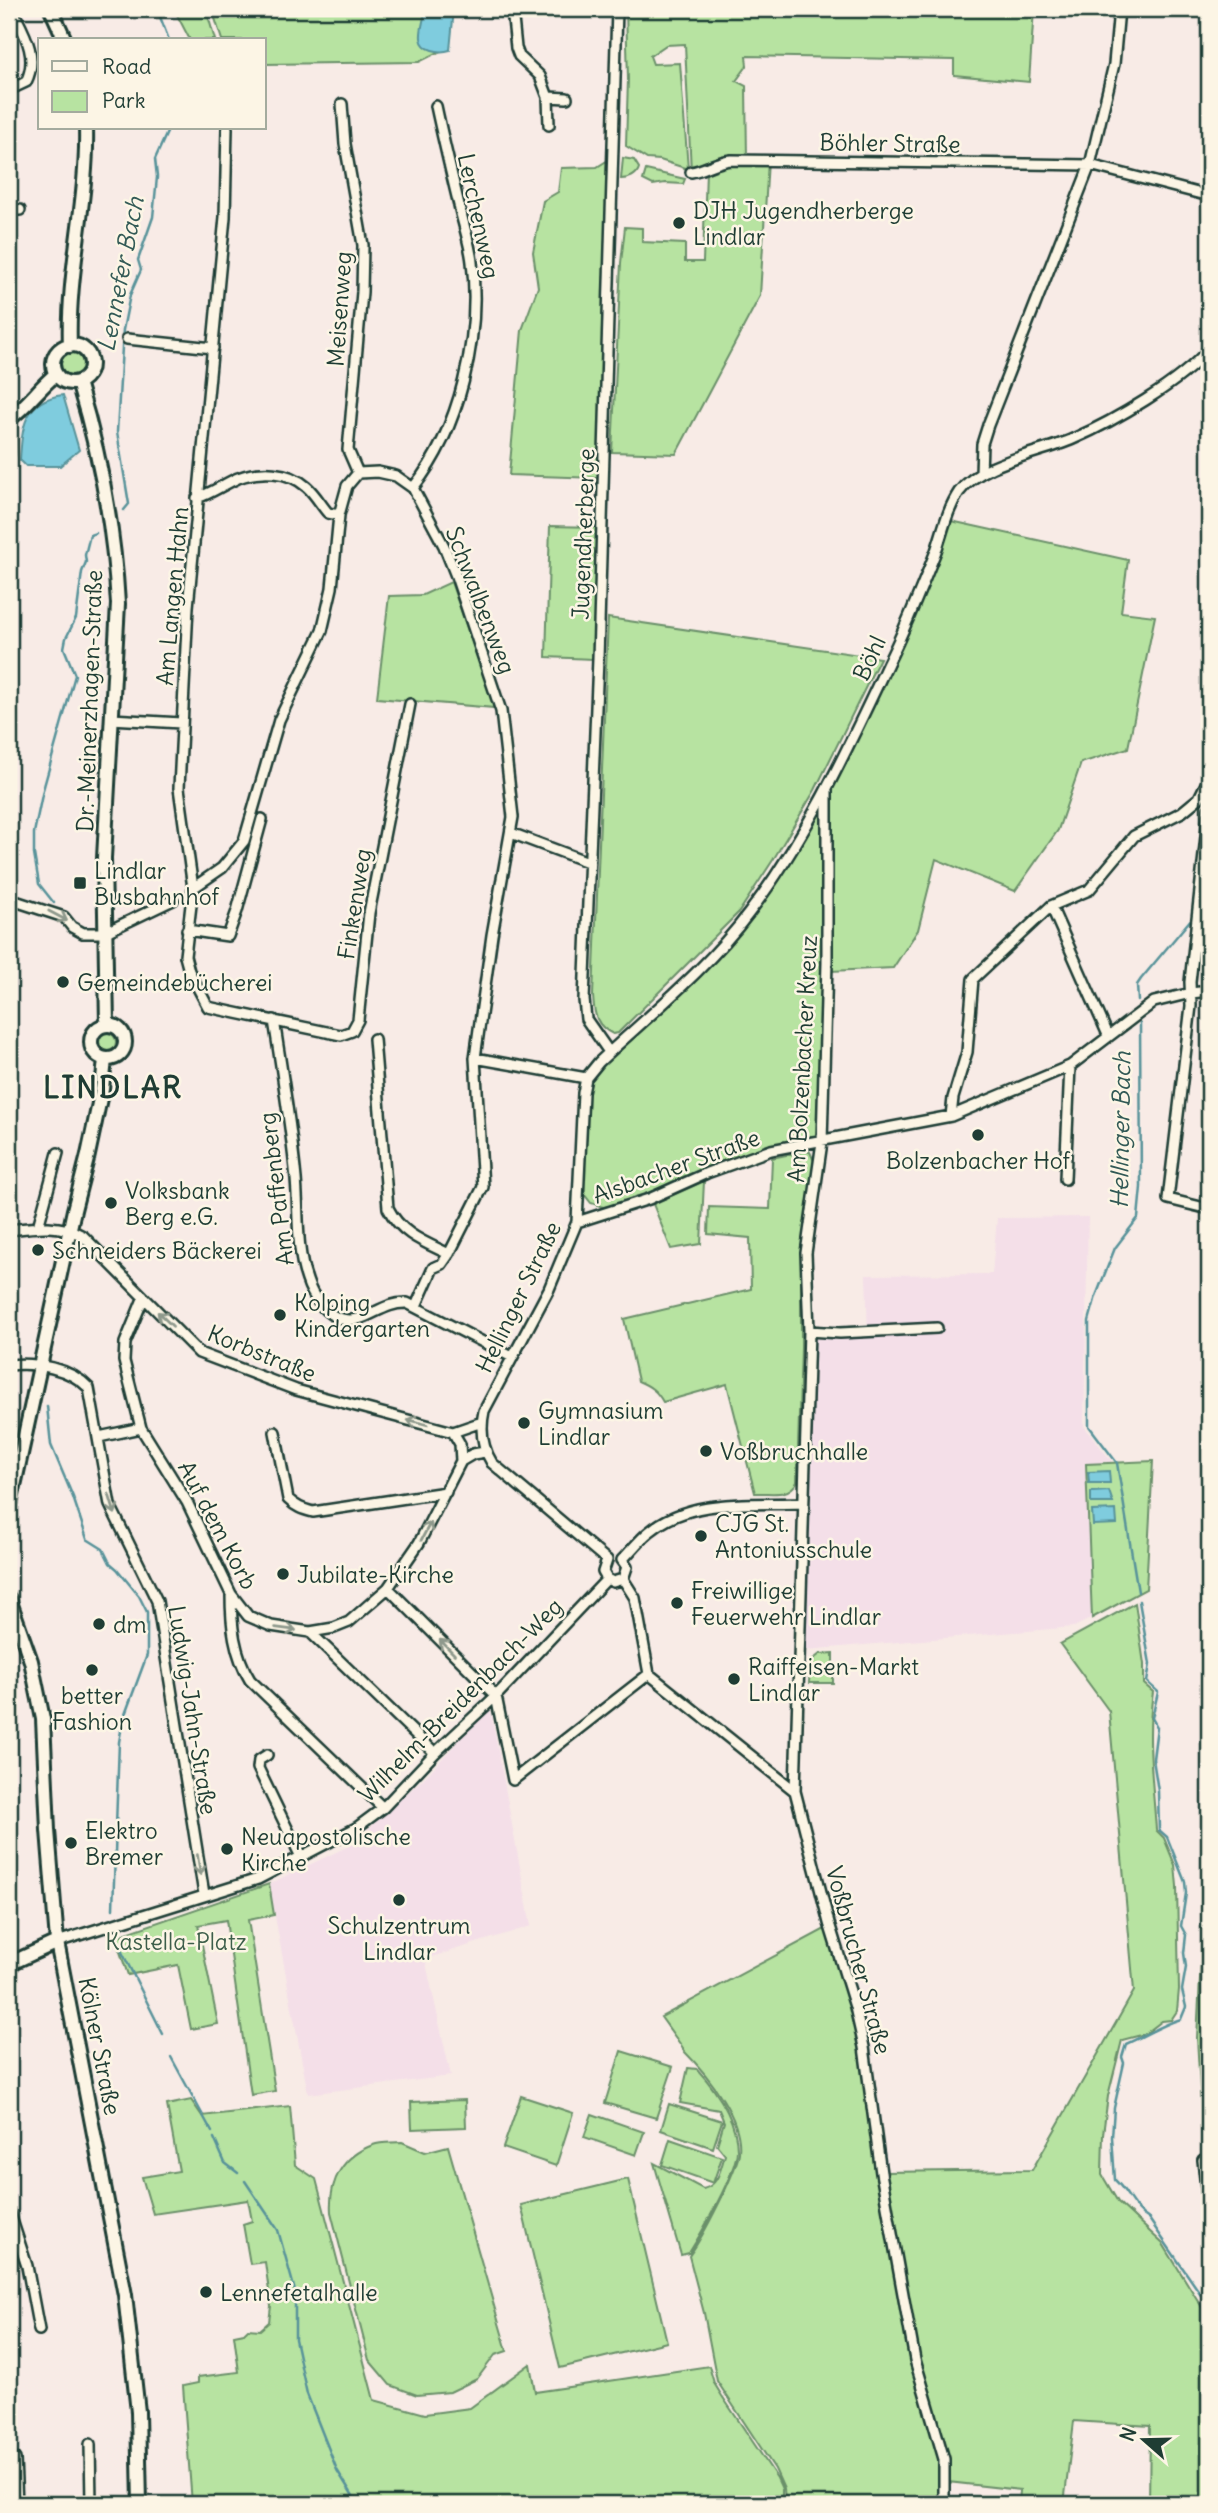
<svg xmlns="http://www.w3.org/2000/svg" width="1218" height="2513" font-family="Delius,sans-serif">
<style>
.built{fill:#f4dfe8}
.green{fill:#b7e3a1;stroke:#6b906a;stroke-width:2}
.water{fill:#7fccde;stroke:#59939a;stroke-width:2}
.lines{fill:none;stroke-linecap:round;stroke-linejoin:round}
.stream{stroke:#59939a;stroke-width:2.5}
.street-casing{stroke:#1f3d34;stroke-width:14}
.secondary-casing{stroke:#1f3d34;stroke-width:18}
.street{stroke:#fcf5e5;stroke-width:9}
.secondary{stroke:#fcf5e5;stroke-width:12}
.oneway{stroke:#8e998c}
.poi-dot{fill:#1f3d34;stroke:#fcf5e5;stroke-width:2.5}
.labels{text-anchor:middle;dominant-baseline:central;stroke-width:5;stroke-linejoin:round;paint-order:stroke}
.street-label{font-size:23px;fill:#1f3d34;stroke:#fcf5e5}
.poi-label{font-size:23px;fill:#1f3d34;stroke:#fcf5e5;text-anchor:start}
.park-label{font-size:23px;fill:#3d5e4a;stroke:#fcf5e5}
.water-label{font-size:24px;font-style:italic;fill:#325a56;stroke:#fcf5e5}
.district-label{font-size:30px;font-weight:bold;letter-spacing:2px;fill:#1f3d34;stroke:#fcf5e5}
</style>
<rect width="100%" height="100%" fill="#f8ebe6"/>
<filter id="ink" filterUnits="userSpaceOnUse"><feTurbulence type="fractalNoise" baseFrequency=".0143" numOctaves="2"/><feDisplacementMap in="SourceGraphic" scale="14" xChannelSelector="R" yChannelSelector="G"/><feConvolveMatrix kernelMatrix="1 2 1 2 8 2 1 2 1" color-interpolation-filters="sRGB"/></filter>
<g filter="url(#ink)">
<!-- built -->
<path class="built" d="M1088 1217 1084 1426 1112 1462 1086 1464 1092 1618 1074 1627 806 1650 813 1337 868 1336 866 1275 992 1274 997 1218Z
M490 1707 531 1926 425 1959 451 2076 308 2094 269 1884 351 1845 425 1777Z"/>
<!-- green -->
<path class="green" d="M174 9H206L215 40H190Z
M212 9H438L441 51 419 62 264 64V40H222Z
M626 9H1034L1029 82 954 75V60L746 56 747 66 736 81 746 86 747 159 768 160 760 296 676 454 612 452 621 263 625 227 642 228V242L685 244V262H703L706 170 691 172 685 44 666 45 650 56 653 64 680 63 688 169 660 160 647 159 626 146 628 79Z
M623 158 634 160 639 168C637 176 628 179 621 179Z
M608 160 598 478 509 475 522 330 538 287 533 252 543 201 558 192 561 168 597 167Z
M646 170 685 179 683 184 665 183 653 185 643 180Z
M60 364a12 12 0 1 1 24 0a12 12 0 1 1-24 0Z
M951 521 1128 560 1121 612 1155 616 1128 748 1081 763 1058 830 1015 891 936 859 918 930 893 968 831 971V791L898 652 925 591Z
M550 526 597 527 593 659 546 657Z
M451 582 495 708 377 698 389 596 423 595Z
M608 618 880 658 815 790 773 860 739 912 618 1033 613 1034C596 1026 594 1014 593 996Z
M818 811 823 816 824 1038 819 1129 816 1135 725 1160 651 1192 614 1206 603 1207 591 1203 584 1194 583 1186 587 1093 592 1078 605 1062 726 946 747 923 763 903Z
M98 1042a9 9 0 1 1 18 0a9 9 0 1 1-18 0Z
M805 1151 810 1152 814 1161V1168L801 1254V1347L797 1482C788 1498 771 1492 755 1493L727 1384 663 1402C657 1391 650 1386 638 1381L624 1319 751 1289 750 1238 708 1234 709 1207 770 1209 772 1158Z
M704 1181 701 1244 671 1249 653 1204Z
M1153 1461 1146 1589 1092 1618 1086 1464Z
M1135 1603 1144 1664V1684L1153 1692C1146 1739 1153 1783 1156 1830L1164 1838 1175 1865 1177 1886 1179 1989 1177 2011 1171 2020 1162 2021 1145 2034 1122 2040 1108 2096 1103 2134 1102 2175 1118 2202 1163 2244 1205 2312 1207 2491 1209 2499 1195 2504H1149L1150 2426 1074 2421 1064 2504H1019L1020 2490 948 2482 917 2354 885 2172 1032 2170 1134 1991 1109 1711 1060 1644Z
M833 1653V1683H809L810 1662 820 1654Z
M1205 1881H1209V2203L1204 2160 1197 2038Z
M269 1884 274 1915 248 1920 275 2091 251 2095 226 1920 198 1925 218 2024 191 2029 178 1965 128 1975 115 1937Z
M825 1929 829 1933 855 2027 907 2347 938 2451 940 2466V2504H785L784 2489 775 2469 717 2381 704 2313 689 2256C702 2238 711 2219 721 2199 727 2186 734 2172 738 2158 747 2122 707 2074 683 2050V2048L661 2017Z
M621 2051 673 2067 656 2118 605 2103Z
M688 2068 697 2069C716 2090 737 2120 737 2150 737 2171 701 2234 689 2253L681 2255 654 2163 703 2189C719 2185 720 2170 725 2155L717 2145 724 2122 719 2110 680 2103Z
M521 2096 573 2113 556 2166 503 2148Z
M191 2100 202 2116 290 2106 295 2165 316 2179 374 2400 425 2414 470 2408 530 2364 535 2392 709 2366 714 2383 722 2396 777 2478 782 2489V2504H192L183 2386 198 2383V2377L239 2372 234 2335 244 2333 248 2329 260 2330 269 2322 271 2306 265 2262 250 2264 243 2224 252 2221 248 2200 153 2214 142 2177 179 2171 167 2105Z
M465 2100 466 2127 412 2129 411 2102Z
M669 2104 722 2121 713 2148 661 2130Z
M592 2114 644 2132 636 2155 584 2137Z
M670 2139 722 2157 713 2183 662 2165Z
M402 2142 425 2152 448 2146 507 2351 495 2355 477 2379 450 2392 417 2395 390 2385 369 2360 331 2212C329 2181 342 2156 373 2145 381 2142 392 2143 402 2142Z
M628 2179 667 2342 560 2368 521 2205Z"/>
<!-- water -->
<path class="water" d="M425 9H454L450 50C444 52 439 52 432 50 412 44 425 23 425 9Z
M63 395 79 450 60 466H26L20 460C22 427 24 400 63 395Z
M1109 1471 1110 1483H1089L1088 1472Z
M1109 1491 1113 1503H1091V1492Z
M1116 1510 1117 1524 1093 1525 1092 1511Z"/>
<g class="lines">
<!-- stream -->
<path class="stream" d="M157 9 169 40
M124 510 129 504 117 432 123 330 130 295 141 270 138 260 153 217 157 177 155 159 169 128
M1207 901 1209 898
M54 903 39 884 34 854V833L43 790 75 675 64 648 66 638 76 618 82 572 86 562 85 555 90 535 96 533
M1138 1001 1137 985 1141 979 1192 918
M47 1406 51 1445 73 1497 87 1539 103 1549 110 1563 117 1569 139 1596 147 1612V1655L123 1720 119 1742 113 1909
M1138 1592 1117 1463 1089 1426V1321L1096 1296 1115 1248 1138 1218 1141 1187 1140 1023
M1139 1601 1150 1664 1147 1682 1158 1692 1152 1718 1157 1727 1153 1759 1158 1791 1159 1830 1167 1837 1185 1882 1186 1893 1181 1926 1186 1935 1184 1953 1186 1967 1182 1990 1186 2007 1181 2019C1161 2025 1145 2036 1126 2044L1122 2057 1124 2063 1114 2108 1112 2137 1115 2180C1128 2192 1134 2211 1149 2219L1209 2306
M117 1937 120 1948 163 2034
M171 2057 212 2132
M214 2138 225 2163 238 2173
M245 2181 278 2230 295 2291V2339L307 2394 337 2470 358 2504
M1209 2357V2393
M1209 2408 1207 2418 1209 2442"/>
<defs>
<path id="street" d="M512 9 516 48 519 56 540 76 548 97 549 125
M9 90 26 82C39 56 24 33 12 9
M548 97 567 98
M342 104 345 144 363 245 362 292 348 450 358 473
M227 128 225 217 188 607 179 788 193 888 185 956 189 971 208 1007 341 1035 352 1031 358 1020 369 913 410 704
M691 172C705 170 717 161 731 160L1090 165 1209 196
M9 210H20
M127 339 213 348
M9 454 10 418
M981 473 982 444 988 425 1090 165 1114 64 1119 9
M413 488C460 429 481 337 472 262 470 243 463 224 459 205 451 172 443 139 436 106
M197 498C212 493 224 484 238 478 260 470 288 470 307 487 315 494 321 505 328 513L339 515
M111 719 181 723
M827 788V963L822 1142 806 1253 809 1331 795 1791 829 1923 855 2007 864 2047 881 2173 915 2360 944 2459V2504
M1209 809 1190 982 1191 1006 1168 1199 1209 1209
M511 833 588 862
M193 888 222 868 244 841 279 720 322 631 332 588 339 515 347 486 358 473 378 472 396 476 413 488 444 546 456 576 501 711 513 817 492 935 475 1058
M9 899 64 917 72 927 83 933H104L173 900
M1051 906 1108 1035
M187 930 228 936 237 911 262 819
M274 1020C282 1073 291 1126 296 1179 299 1212 296 1250 307 1280 312 1296 325 1315 342 1319 366 1325 380 1302 407 1303L512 1357
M374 1039 388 1208C401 1234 424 1242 449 1254
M609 1052 586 1019 584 1000 598 659 617 9
M951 1116 953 1098 967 1052 973 979 1051 906 1089 890 1134 836 1182 812 1199 798 1209 778
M1065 1179 1070 1066
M577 1222 649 1199 707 1173 771 1150 951 1116 1070 1066 1154 1002 1191 993 1209 991
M38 1227 58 1153
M9 1230C34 1227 60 1223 83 1236L199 1353 296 1390 453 1432 482 1422
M143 1299 125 1343 124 1361 141 1428 187 1502 231 1594 248 1616 271 1626 310 1632 334 1628 349 1622 388 1588 419 1543 461 1461 473 1454 485 1452
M416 1306 433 1268 442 1264 449 1254 483 1187 475 1058 586 1078
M809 1331 840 1333 937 1328
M9 1365C36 1362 70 1368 89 1388L110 1505 157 1601 204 1894
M275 1432 288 1499C296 1507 302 1509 313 1512L446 1492
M453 1432 460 1444 461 1461
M99 1437 141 1428
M607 1560 492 1463C482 1447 480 1429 484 1411L549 1289 577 1222 583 1093 586 1078 599 1062C650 1014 707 969 749 913 807 837 848 748 888 663 906 627 921 589 936 551 943 531 947 510 959 492 981 462 1039 454 1073 439 1114 421 1180 383 1209 349
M622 1560C631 1551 639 1540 649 1532 690 1497 752 1505 802 1503
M607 1579 613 1582 623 1579 627 1567 622 1560
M607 1579 603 1572 607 1560
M623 1579 635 1598 649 1674 795 1791
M388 1588 496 1696 513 1780 649 1674
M231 1594C231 1624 234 1654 250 1680L383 1808
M310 1632 435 1753
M267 1755 259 1760 258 1768 301 1857
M57 1942 258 1879 356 1828 383 1808 435 1753 496 1696 607 1579
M1203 2160 1209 2216
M9 2211 27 2266 39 2330
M90 2444 91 2504
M15 2459 17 2504
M1205 2504 1209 2503"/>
<path id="secondary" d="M51 9 65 40
M53 364a19 19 0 1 1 38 0a19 19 0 1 1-38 0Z
M70 346C67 273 88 201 86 128
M78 382C100 454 114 530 118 604L104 858 107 1025
M9 419C27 406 39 388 56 374
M91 1042a17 17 0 1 1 34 0a17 17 0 1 1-34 0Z
M9 1509 74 1210 88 1155 102 1089 105 1059
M9 1599 31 1661 43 1719 48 1830 57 1942 125 2295 138 2412 140 2504
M9 1964 57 1942"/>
</defs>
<!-- street casing -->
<use href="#street" class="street-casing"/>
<!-- secondary casing -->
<use href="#secondary" class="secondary-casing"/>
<!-- street -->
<use href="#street" class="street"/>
<!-- secondary -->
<use href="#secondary" class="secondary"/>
</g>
<!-- one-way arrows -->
<defs><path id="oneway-shaft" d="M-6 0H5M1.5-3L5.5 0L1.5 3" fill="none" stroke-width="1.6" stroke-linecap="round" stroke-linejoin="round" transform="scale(1.75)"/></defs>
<g class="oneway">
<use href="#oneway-shaft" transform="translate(58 916) rotate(28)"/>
<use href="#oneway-shaft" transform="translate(165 1319) rotate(-136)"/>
<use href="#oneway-shaft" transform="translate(417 1422) rotate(-165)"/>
<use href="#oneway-shaft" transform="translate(112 1504) rotate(73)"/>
<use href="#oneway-shaft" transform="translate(426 1531) rotate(-62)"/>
<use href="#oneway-shaft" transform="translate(286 1629) rotate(8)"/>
<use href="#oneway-shaft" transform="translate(447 1647) rotate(-135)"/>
<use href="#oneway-shaft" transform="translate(199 1865) rotate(81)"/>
</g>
</g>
<!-- markers -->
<g class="poi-dot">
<circle cx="679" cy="223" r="7"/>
<rect x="73" y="876" width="14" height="14" rx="3.5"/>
<circle cx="63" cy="982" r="7"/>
<circle cx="978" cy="1135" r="7"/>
<circle cx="111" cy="1203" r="7"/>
<circle cx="38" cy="1250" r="7"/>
<circle cx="280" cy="1315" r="7"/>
<circle cx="524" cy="1423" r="7"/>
<circle cx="706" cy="1451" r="7"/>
<circle cx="701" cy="1536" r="7"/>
<circle cx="283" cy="1574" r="7"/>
<circle cx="677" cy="1603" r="7"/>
<circle cx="99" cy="1624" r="7"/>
<circle cx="92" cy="1670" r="7"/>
<circle cx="734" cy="1679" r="7"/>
<circle cx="71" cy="1843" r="7"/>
<circle cx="227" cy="1849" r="7"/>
<circle cx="399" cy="1900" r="7"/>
<circle cx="206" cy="2292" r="7"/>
</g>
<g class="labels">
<!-- street labels -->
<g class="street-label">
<text transform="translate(890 143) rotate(1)">Böhler Straße</text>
<text transform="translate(479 216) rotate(78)">Lerchenweg</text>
<text transform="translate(339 309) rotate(-86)">Meisenweg</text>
<text transform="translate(583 534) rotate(-88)">Jugendherberge</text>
<text transform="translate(172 596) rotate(-85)">Am Langen Hahn</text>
<text transform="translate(481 600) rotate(69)">Schwalbenweg</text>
<text transform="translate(869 658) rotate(-65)">Böhl</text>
<text transform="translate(89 701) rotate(-88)">Dr.-Meinerzhagen-Straße</text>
<text transform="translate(354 904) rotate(-81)">Finkenweg</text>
<text transform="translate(802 1059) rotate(-87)">Am Bolzenbacher Kreuz</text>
<text transform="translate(676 1166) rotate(-20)">Alsbacher Straße</text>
<text transform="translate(276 1189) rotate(-97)">Am Paffenberg</text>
<text transform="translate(518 1297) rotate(-64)">Hellinger Straße</text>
<text transform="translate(262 1353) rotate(22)">Korbstraße</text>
<text transform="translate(218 1525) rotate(62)">Auf dem Korb</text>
<text transform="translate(460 1700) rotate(-45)">Wilhelm-Breidenbach-Weg</text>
<text transform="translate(193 1710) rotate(81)">Ludwig-Jahn-Straße</text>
<text transform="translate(859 1960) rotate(75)">Voßbrucher Straße</text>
<text transform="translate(100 2046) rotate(79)">Kölner Straße</text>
</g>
<!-- poi labels -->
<g class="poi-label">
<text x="693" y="210">DJH Jugendherberge<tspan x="693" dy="26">Lindlar</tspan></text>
<text x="94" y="870">Lindlar<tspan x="94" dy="26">Busbahnhof</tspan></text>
<text x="77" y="982">Gemeindebücherei</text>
<text x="978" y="1160" text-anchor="middle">Bolzenbacher Hof</text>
<text x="125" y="1190">Volksbank<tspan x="125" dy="26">Berg e.G.</tspan></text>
<text x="52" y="1250">Schneiders Bäckerei</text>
<text x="294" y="1302">Kolping<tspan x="294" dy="26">Kindergarten</tspan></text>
<text x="538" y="1410">Gymnasium<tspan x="538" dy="26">Lindlar</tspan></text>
<text x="720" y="1451">Voßbruchhalle</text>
<text x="715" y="1523">CJG St.<tspan x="715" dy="26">Antoniusschule</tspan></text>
<text x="297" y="1574">Jubilate-Kirche</text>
<text x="691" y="1590">Freiwillige<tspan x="691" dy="26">Feuerwehr Lindlar</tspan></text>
<text x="113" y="1624">dm</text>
<text x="748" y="1666">Raiffeisen-Markt<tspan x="748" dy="26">Lindlar</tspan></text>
<text x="92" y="1695" text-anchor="middle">better<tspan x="92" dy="26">Fashion</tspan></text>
<text x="85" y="1830">Elektro<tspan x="85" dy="26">Bremer</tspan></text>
<text x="241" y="1836">Neuapostolische<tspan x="241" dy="26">Kirche</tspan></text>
<text x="399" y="1925" text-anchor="middle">Schulzentrum<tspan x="399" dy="26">Lindlar</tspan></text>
<text x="220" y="2292">Lennefetalhalle</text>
</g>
<!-- park labels -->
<g class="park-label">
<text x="176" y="1941">Kastella-Platz</text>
</g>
<!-- water labels -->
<g class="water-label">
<text transform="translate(120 274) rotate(-79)">Lennefer Bach</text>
<text transform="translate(1120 1130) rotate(-89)">Hellinger Bach</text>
</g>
<!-- district labels -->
<g class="district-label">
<text x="113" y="1087">LINDLAR</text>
</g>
</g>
<!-- margin -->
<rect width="1218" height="2513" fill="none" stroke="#fcf5e5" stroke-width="35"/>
<rect x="18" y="18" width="1183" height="2478" fill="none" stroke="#1f3d34" stroke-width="2.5" filter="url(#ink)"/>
<!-- legend -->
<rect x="38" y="38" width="228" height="91" fill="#fcf5e5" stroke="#a4ab9e" stroke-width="2"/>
<rect x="52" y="61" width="35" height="10" fill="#fcf5e5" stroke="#a4ab9e" stroke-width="2"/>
<text x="102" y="74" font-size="21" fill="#1f3d34">Road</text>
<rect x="52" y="91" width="35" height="21" fill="#b7e3a1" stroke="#a4ab9e" stroke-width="2"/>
<text x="102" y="108" font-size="21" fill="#1f3d34">Park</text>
<!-- north arrow -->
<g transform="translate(1144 2440) rotate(290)" stroke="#fcf5e5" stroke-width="5" paint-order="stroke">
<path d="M0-5L12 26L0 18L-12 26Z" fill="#1f3d34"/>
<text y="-10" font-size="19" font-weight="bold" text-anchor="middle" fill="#1f3d34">N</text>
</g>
</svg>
